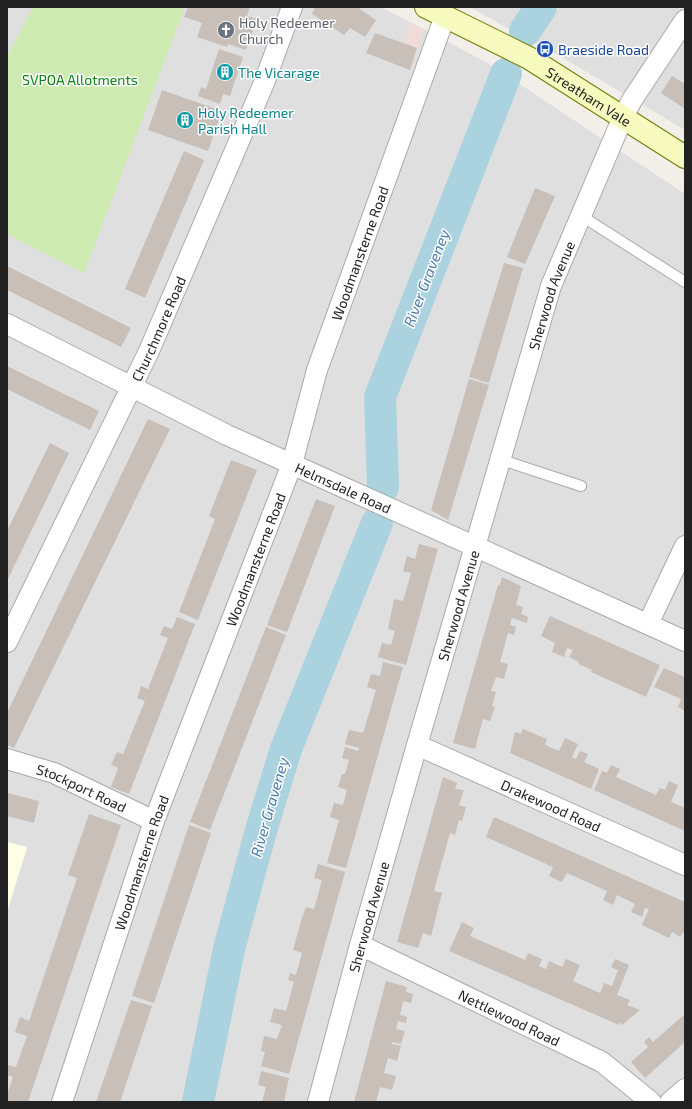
<svg xmlns="http://www.w3.org/2000/svg" width="692" height="1109" font-family="'Exo 2',sans-serif">
<style>
.residential{fill:#e0dfdf}
.commercial{fill:#f2dad9}
.education{fill:#ffffe5}
.grass{fill:#cdebb0}
.lines{fill:none;stroke-linecap:round;stroke-linejoin:round}
.river{stroke:#aad3df;stroke-width:32}
.building{fill:#c7bfb8}
.service-casing{stroke:#a9a9a9;stroke-width:12}
.minor-casing{stroke:#a9a9a9;stroke-width:22}
.secondary-casing{stroke:#707d05;stroke-width:24}
.service{stroke:#fff;stroke-width:10}
.minor{stroke:#fff;stroke-width:20}
.secondary{stroke:#f7fabf;stroke-width:22}
.labels{text-anchor:middle;dominant-baseline:central;stroke-width:3;stroke-linejoin:round;paint-order:stroke}
.worship-label{font-size:14px;fill:#5b616d;stroke:#fff;text-anchor:start}
.transit-label{font-size:14px;fill:#164399;stroke:#fff;text-anchor:start}
.culture-label{font-size:14px;fill:#0d838f;stroke:#fff;text-anchor:start}
.park-label{font-size:14px;fill:#0c8416;stroke:#fff}
.street-label{font-size:14px;fill:#222;stroke:#fff}
.water-label{font-size:15px;font-style:italic;fill:#4a7aab;stroke:#fff}
</style>
<rect width="100%" height="100%" fill="#f2efe9"/>
<!-- residential -->
<path class="residential" d="M7 7H381L488 63 685 194V1102H7V912L27 848 7 842Z
M470 7H527L511 30Z
M559 7H685V130L536 42Z"/>
<!-- commercial -->
<path class="commercial" d="M411 23 424 29 410 70 396 65Z"/>
<!-- education -->
<path class="education" d="M7 842 27 847 7 912Z"/>
<!-- grass -->
<path class="grass" d="M33 7H185L84 273 7 234V57Z"/>
<g class="lines">
<!-- river -->
<path class="river" d="M525 31 541 7
M383 487 380 397 506 74
M198 1102 229 949 262 827 286 749 377 523"/>
</g>
<!-- building -->
<path class="building" d="M188 7H250L247 16 257 19 246 50 228 44 227 47 197 37 202 23 184 17Z
M315 7H357L376 20 365 37 350 28 344 35 312 14Z
M375 33 417 48 410 70 366 53Z
M219 49 243 57 230 96 223 94 220 104 198 96 201 87 206 89Z
M672 76 685 84V109L661 93Z
M162 90 222 111 208 151 148 130Z
M184 151 204 160 145 298 125 289Z
M535 188 555 196 525 264 507 257Z
M504 263 523 268 489 383 469 377Z
M7 266 131 328 121 347 7 290Z
M7 366 99 411 90 430 7 389Z
M469 379 489 385 448 520 431 510Z
M148 419 170 429 14 748 7 745V713Z
M50 443 69 453 7 581V531Z
M231 460 257 470 198 620 179 612 215 519 209 516Z
M316 499 335 506 287 632 267 625Z
M419 544 438 549 406 665 378 657 382 643 391 645 395 631 388 629 394 599 403 601 411 573 403 571 407 556 415 559Z
M502 577 521 586 516 605 523 607 521 614 528 617 527 623 512 618 510 625 516 627 514 635 508 633 500 662 508 664 504 679 496 677 491 691 496 692 492 706 495 707 490 721 483 719 475 749 453 743 498 585H500Z
M550 616 660 665 646 697 591 672 592 670 578 664 579 662 569 657 573 650 567 648 564 657 552 652 555 643 541 636Z
M177 617 195 624 129 794 111 787 118 768 111 765 117 752 123 754 145 701 137 698 141 686 148 689 168 638 160 635 164 626 172 629Z
M266 627 286 635 210 830 190 822Z
M383 662 403 667 346 868 327 863 339 820 330 817 334 803 343 805 347 790 338 787 342 774H345L349 760 342 758 345 747 358 751 359 748 345 744 349 730 363 733 376 690 367 687 371 674 380 676Z
M664 668 685 677V711L678 707 681 699 654 687Z
M523 729 547 739 545 745 559 751 565 738 578 744 572 757 576 759 580 751 588 754 584 762 599 769 591 789 510 753 515 732 521 734Z
M611 765 620 769 616 777 656 795 660 788 665 790 669 781 678 785 671 802 685 808V831L594 790 602 771 607 773Z
M443 777 457 783 455 789 464 790 459 805 466 807 462 821 459 820 455 835 450 833 438 876 434 891 442 893 431 936 423 933 418 948 397 942Z
M7 793 39 801 34 823 7 816Z
M89 814 121 825 28 1102H7V1095L13 1077 7 1075V1065L16 1067 27 1036 15 1032 20 1017 29 1021 77 878 68 875Z
M494 817 685 902V930L680 937 672 932 669 938 642 925 649 909 645 908 642 917 631 912 635 904 617 895 613 905 603 900 607 891 567 873 562 882 549 876 553 867 486 837Z
M189 825 211 833 154 1003 132 996Z
M318 864 345 872 289 1074 261 1066 265 1052 261 1051 264 1036 277 1039 282 1025 270 1022 274 1008 286 1011 294 982 288 980 290 973 296 975 302 953 293 950 301 921 306 907 314 909 322 880 314 878Z
M462 922 474 928 470 936 525 960 528 953 542 959 539 966 546 969 549 961 562 967 566 959 580 965 573 981 600 993 604 983 612 986 618 970 611 967 615 959 629 965 617 995 630 1000 627 1005 640 1010 622 1025 620 1022 619 1025 449 951Z
M386 981 407 987 406 992 413 994 411 1003 403 1001 400 1015 407 1017 406 1023 398 1021 396 1029 405 1031 401 1044 392 1042V1044L401 1046 397 1061 388 1058 384 1073 396 1076 392 1090 380 1087 376 1102H354Z
M131 1000 152 1006 120 1102H96Z
M685 1014V1042L645 1078 631 1062 648 1047 644 1042 649 1037 653 1042Z
M261 1071 289 1078 284 1102H262L266 1087 258 1085Z"/>
<g class="lines">
<defs>
<path id="service" d="M580 215 685 282
M499 459 581 486"/>
<g id="minor">
<path id="s1" d="M7 324 227 435 685 641"/>
<path d="M648 624 685 546"/>
<path id="s2" d="M7 642 149 351 264 83 292 7"/>
<path id="s3" d="M417 745 685 865"/>
<path id="s4" d="M7 759 54 773 154 821"/>
<path id="s5" d="M360 945 602 1062 651 1102"/>
<path id="s6" d="M62 1102 154 821 292 464 317 370 445 16"/>
<path id="s7" d="M318 1102 360 945 417 745 551 286 623 117 632 100 685 20"/>
<path d="M670 1102 685 1089"/>
</g>
<g id="secondary">
<path id="s8" d="M426 7 529 58 685 157"/>
</g>
</defs>
<!-- service casing -->
<use href="#service" class="service-casing"/>
<!-- minor casing -->
<use href="#minor" class="minor-casing"/>
<!-- secondary casing -->
<use href="#secondary" class="secondary-casing"/>
<!-- service -->
<use href="#service" class="service"/>
<!-- minor -->
<use href="#minor" class="minor"/>
<!-- secondary -->
<use href="#secondary" class="secondary"/>
</g>
<!-- icons -->
<defs>
<symbol id="church-disc" viewBox="-11 -11 22 22"><circle r="9.5" fill="#6b7280" stroke="#fff"/><path d="M-1.2-6h2.4v3.5h3.3v2.4h-3.3V6h-2.4V-.1h-3.3v-2.4h3.3Z" fill="#fff"/></symbol>
<symbol id="bus-disc" viewBox="-11 -11 22 22"><circle r="9.5" fill="#1a4fb4" stroke="#fff"/><path d="M-5-6H5V4H4V6H2V4H-2V6H-4V4H-5ZM-3.5-4V0h7V-4ZM-3.5 1.2v1.5H-2V1.2ZM2 1.2v1.5H3.5V1.2Z" fill="#fff"/></symbol>
<symbol id="building-disc" viewBox="-11 -11 22 22"><circle r="9.5" fill="#0f9aa8" stroke="#fff"/><path d="M-4-6H4V6H1V3H-1V6H-4ZM-2.5-4.3h1.7v1.8h-1.7ZM.8-4.3h1.7v1.8H.8ZM-2.5-1h1.7V.8h-1.7ZM.8-1h1.7V.8H.8Z" fill="#fff"/></symbol>
</defs>
<g fill-rule="evenodd">
<use href="#church-disc" x="216" y="20" width="20" height="20"/>
<use href="#bus-disc" x="535" y="39" width="20" height="20"/>
<use href="#building-disc" x="215" y="62" width="20" height="20"/>
<use href="#building-disc" x="175" y="110" width="20" height="20"/>
</g>
<g class="labels">
<!-- worship labels -->
<g class="worship-label">
<text x="239" y="22">Holy Redeemer<tspan x="239" dy="16">Church</tspan></text>
</g>
<!-- transit labels -->
<g class="transit-label">
<text x="558" y="49">Braeside Road</text>
</g>
<!-- culture labels -->
<g class="culture-label">
<text x="238" y="72">The Vicarage</text>
<text x="198" y="112">Holy Redeemer<tspan x="198" dy="16">Parish Hall</tspan></text>
</g>
<!-- park labels -->
<g class="park-label">
<text x="80" y="79">SVPOA Allotments</text>
</g>
<!-- street labels -->
<g class="street-label">
<text stroke="none"><textPath href="#s8" startOffset="186">Streatham Vale</textPath></text>
<text stroke="none"><textPath href="#s6" startOffset="900">Woodmansterne Road</textPath></text>
<text stroke="none"><textPath href="#s7" startOffset="840">Sherwood Avenue</textPath></text>
<text stroke="none"><textPath href="#s2" startOffset="348">Churchmore Road</textPath></text>
<text stroke="none"><textPath href="#s1" startOffset="374">Helmsdale Road</textPath></text>
<text stroke="none"><textPath href="#s6" startOffset="576">Woodmansterne Road</textPath></text>
<text stroke="none"><textPath href="#s7" startOffset="516">Sherwood Avenue</textPath></text>
<text stroke="none"><textPath href="#s4" startOffset="80">Stockport Road</textPath></text>
<text stroke="none"><textPath href="#s3" startOffset="147">Drakewood Road</textPath></text>
<text stroke="none"><textPath href="#s6" startOffset="252">Woodmansterne Road</textPath></text>
<text stroke="none"><textPath href="#s7" startOffset="192">Sherwood Avenue</textPath></text>
<text stroke="none"><textPath href="#s5" startOffset="166">Nettlewood Road</textPath></text>
</g>
<!-- water labels -->
<g class="water-label">
<text transform="translate(426 278) rotate(-69)">River Graveney</text>
<text transform="translate(269 807) rotate(-74)">River Graveney</text>
</g>
</g>
<!-- border -->
<rect width="692" height="1109" fill="none" stroke="#222222" stroke-width="16"/>
</svg>
